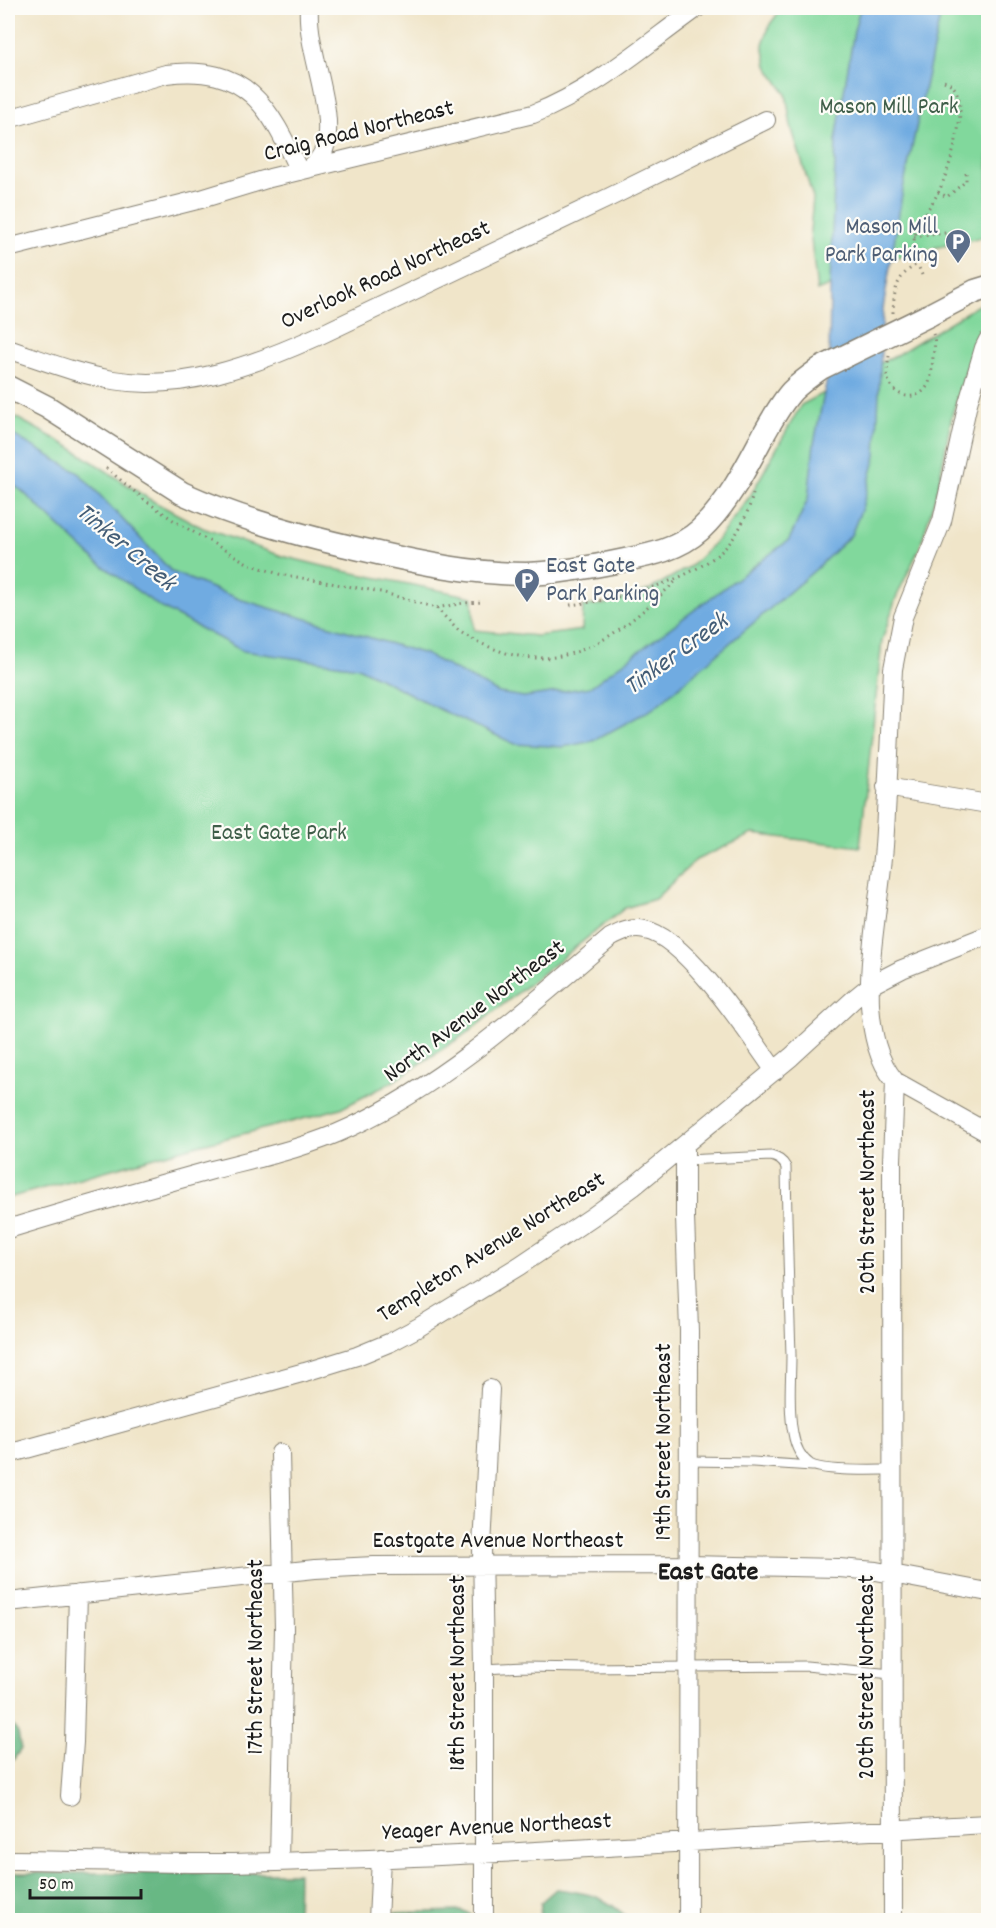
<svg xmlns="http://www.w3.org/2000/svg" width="996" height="1928" font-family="Dekko,sans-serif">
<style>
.green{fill:#81d89c;stroke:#4e7a5c;stroke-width:1.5}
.forest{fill:#68b884;stroke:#426a50;stroke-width:1.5}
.water{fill:#70abe1;stroke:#46647e;stroke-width:1.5}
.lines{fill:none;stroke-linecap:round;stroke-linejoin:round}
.service-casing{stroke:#868072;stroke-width:11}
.minor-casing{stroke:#868072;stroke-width:20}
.tertiary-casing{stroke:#868072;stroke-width:25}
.path{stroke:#868072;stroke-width:3;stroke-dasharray:1.5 4.5;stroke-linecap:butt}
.service{stroke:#fff;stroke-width:9}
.minor{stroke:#fff;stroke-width:18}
.tertiary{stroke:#fff;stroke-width:22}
.tertiary-bridge-casing{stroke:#868072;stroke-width:25;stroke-linecap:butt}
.tertiary-bridge{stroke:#fff;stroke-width:22}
.labels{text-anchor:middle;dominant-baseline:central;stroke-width:4.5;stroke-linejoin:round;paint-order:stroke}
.park-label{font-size:24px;fill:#3f5e49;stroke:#fdfcf7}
.street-label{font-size:24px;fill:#1c1c1c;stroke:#fdfcf7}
.service-label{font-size:24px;fill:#4e5e75;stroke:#fdfcf7;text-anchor:end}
.water-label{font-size:26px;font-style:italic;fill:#425c75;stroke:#fdfcf7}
.quarter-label{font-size:27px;font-weight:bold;fill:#1c1c1c;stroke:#fdfcf7}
</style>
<rect width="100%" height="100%" fill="#fdfcf7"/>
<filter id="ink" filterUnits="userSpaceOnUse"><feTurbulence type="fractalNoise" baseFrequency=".0167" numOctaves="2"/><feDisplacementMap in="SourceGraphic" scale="12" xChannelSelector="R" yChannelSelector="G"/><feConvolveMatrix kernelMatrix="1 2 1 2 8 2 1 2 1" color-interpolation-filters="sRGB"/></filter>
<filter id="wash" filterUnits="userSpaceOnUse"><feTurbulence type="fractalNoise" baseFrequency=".008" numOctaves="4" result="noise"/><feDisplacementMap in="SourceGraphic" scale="24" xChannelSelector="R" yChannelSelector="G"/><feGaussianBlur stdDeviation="1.35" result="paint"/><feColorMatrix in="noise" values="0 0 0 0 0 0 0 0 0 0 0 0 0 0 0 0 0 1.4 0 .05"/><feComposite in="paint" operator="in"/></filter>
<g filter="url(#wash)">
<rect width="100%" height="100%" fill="#f0e5c9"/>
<!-- green -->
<path class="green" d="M782 8H988V236L907 254 817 291 810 231 813 198 791 126 786 94 767 66 763 44 770 24Z
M988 299V325L970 357 952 415 938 487 920 547 896 598 882 641 860 847 753 834 696 860 655 899 625 908 467 1033 392 1082 344 1107 295 1121 198 1145 8 1198V413L70 447 149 499 203 528 282 556 339 570 473 597 474 630 537 636 582 630 583 606 607 604 649 590 691 566 718 539 750 496 801 405 898 354Z"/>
<!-- forest -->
<path class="forest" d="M8 1719 18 1733 21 1749 13 1760 8 1763Z
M8 1873H298L297 1920H8Z
M556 1889C590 1893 605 1896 630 1920H540L541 1902Z
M461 1911 470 1913 475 1920H388V1913Z"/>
<!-- water -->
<path class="water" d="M860 8H942L903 189 883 309 876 456 862 508 851 535 815 570 654 708 593 741 563 747 515 744 441 710 358 667 243 651 160 607 96 561 22 491 8 481V432L79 473 172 572 239 599 425 654 499 693 524 697 590 687 789 540 808 499 814 443 829 369 830 282 836 140 854 31Z"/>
</g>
<g filter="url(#ink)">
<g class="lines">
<defs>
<path id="service" d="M685 1160 771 1156C778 1158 782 1160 786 1167 787 1230 789 1293 791 1355 791 1381 788 1408 793 1433 795 1445 800 1457 810 1464 822 1472 876 1470 892 1470
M689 1461 753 1462 812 1466
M484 1669 524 1667 586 1668 806 1666 892 1674"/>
<path id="minor" d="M309 8C306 50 337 111 324 150 321 158 316 163 310 168
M8 119 166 74C247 64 269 106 299 171
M8 248 201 199 270 178 533 114C593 91 644 46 697 8
M8 349C42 360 77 374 113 380 182 392 254 365 316 337L610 197 766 120
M886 787 988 804
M895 1081 988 1133
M685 1144V1217L689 1331 688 1920
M8 1229C76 1208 144 1189 212 1170 259 1158 307 1148 351 1127 447 1082 530 1006 610 938 621 932 632 927 645 930 686 937 750 1036 775 1071
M8 1454 305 1372 357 1356 391 1342 419 1327 519 1266 592 1217 633 1187 791 1057 855 998 871 985 902 969 988 935
M8 1602 315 1569 374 1566 688 1565 839 1568 876 1571 988 1592
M70 1796 74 1742 78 1594
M8 1860C83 1860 159 1864 234 1863 486 1858 737 1838 988 1824
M279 1861 284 1628 280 1453
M378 1920 381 1858
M484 1920V1669L482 1547 490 1389
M893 1920 892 1161 895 1081C877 1060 872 1032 870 1005 868 952 880 899 884 846 888 787 890 728 893 669L903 617 942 521 968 403 984 348 988 340"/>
<path id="tertiary" d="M929 315 975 291 988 287
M8 387 47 407 182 493C241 520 305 537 369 551 420 563 473 574 526 574 559 573 592 567 625 560 651 555 679 549 700 530 728 504 747 466 765 432 773 418 781 403 792 391 801 382 811 375 821 368"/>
</defs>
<!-- service casing -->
<use href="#service" class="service-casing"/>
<!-- minor casing -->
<use href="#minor" class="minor-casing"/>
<!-- tertiary casing -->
<use href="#tertiary" class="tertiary-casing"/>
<!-- path -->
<path class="path" d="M938 192 947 197 966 181V173
M914 237 962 231 963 236
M922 275C917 263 911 250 915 236 919 218 931 207 939 191 949 170 967 115 957 93 954 85 948 82 940 80
M893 313C894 291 896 275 918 264
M889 356C888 363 886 372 888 379 893 398 918 403 928 385 932 377 932 366 933 357 934 349 936 342 933 334
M106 468 146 501 176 522 249 564 279 574 381 592 436 608 464 603 483 602
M570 605C619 599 684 584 722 551 738 536 748 514 753 494
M436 608C444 615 451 624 459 631 472 640 486 646 500 651 574 677 628 626 678 579"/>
<!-- service -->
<use href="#service" class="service"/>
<!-- minor -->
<use href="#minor" class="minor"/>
<!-- tertiary -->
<use href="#tertiary" class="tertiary"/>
<defs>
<path id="tertiary-bridge" d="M821 368 929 315"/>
</defs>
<!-- tertiary-bridge casing -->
<use href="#tertiary-bridge" class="tertiary-bridge-casing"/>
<!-- tertiary-bridge -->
<use href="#tertiary-bridge" class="tertiary-bridge"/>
</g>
</g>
<!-- icons -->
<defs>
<symbol id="parking-pin" viewBox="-11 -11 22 30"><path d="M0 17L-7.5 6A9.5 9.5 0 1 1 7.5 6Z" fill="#5c6f8a" stroke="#fdfcf7"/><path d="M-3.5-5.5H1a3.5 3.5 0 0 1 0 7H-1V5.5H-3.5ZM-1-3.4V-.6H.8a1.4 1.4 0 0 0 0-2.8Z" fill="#fff"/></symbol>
</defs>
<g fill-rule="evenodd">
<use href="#parking-pin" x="943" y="227" width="30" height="40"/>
<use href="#parking-pin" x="512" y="566" width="30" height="40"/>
</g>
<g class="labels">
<!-- park labels -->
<g class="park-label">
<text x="889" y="108">Mason Mill Park</text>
<text x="279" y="834">East Gate Park</text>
</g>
<!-- street labels -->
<g class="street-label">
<text transform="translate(359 132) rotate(-14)">Craig Road Northeast</text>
<text transform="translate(386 276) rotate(-25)">Overlook Road Northeast</text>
<text transform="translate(475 1012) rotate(-37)">North Avenue Northeast</text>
<text transform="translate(869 1192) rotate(-90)">20th Street Northeast</text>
<text transform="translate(492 1248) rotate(-32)">Templeton Avenue Northeast</text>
<text transform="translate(665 1442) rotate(-90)">19th Street Northeast</text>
<text x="498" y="1542">Eastgate Avenue Northeast</text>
<text transform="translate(257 1657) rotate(-90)">17th Street Northeast</text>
<text transform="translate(459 1673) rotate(-90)">18th Street Northeast</text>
<text transform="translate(868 1677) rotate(-90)">20th Street Northeast</text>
<text transform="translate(497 1828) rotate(-3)">Yeager Avenue Northeast</text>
</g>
<!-- service labels -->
<g class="service-label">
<text x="938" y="228">Mason Mill<tspan x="938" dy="28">Park Parking</tspan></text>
<text x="546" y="567" text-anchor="start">East Gate<tspan x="546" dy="28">Park Parking</tspan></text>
</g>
<!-- water labels -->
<g class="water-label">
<text transform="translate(125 548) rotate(40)">Tinker Creek</text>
<text transform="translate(677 655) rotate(-36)">Tinker Creek</text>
</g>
<!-- quarter labels -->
<g class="quarter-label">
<text x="708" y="1573">East Gate</text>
</g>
</g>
<!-- margin -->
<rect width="996" height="1928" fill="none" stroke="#fdfcf7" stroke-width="30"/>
<!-- scale -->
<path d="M30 1889v9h111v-9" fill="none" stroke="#1c1c1c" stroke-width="3"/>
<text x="39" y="1889" font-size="18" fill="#1c1c1c" stroke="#fdfcf7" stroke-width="4.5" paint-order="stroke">50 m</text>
</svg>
